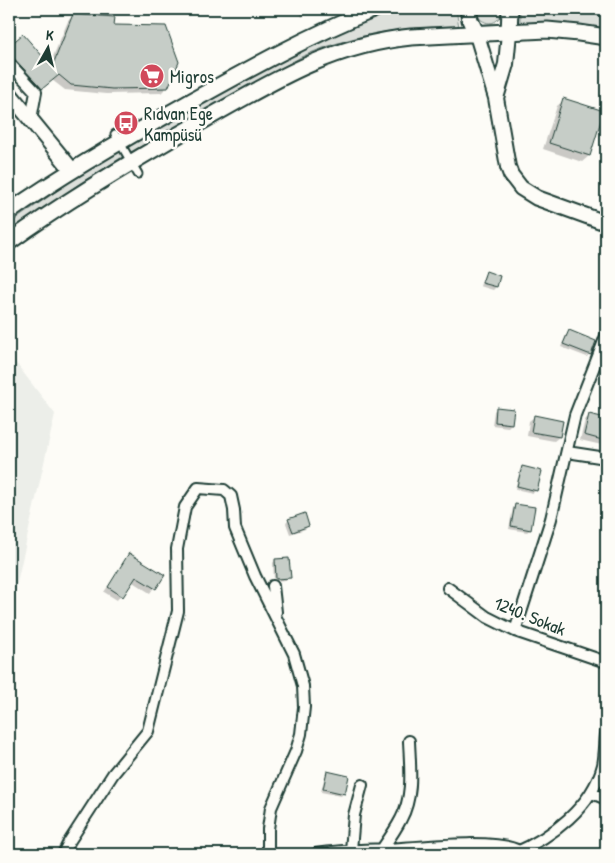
<svg xmlns="http://www.w3.org/2000/svg" width="615" height="863" font-family="'Patrick Hand',sans-serif">
<style>
.built{fill:#eceee9}
.green{fill:#dde0db;stroke:#7e8e88}
.shadow{fill:#0003}
.building{fill:#c6cdc7;stroke:#1f3d34}
.lines{fill:none;stroke-linecap:round;stroke-linejoin:round}
.pedestrian-casing{stroke:#1f3d34;stroke-width:11}
.minor-casing{stroke:#1f3d34;stroke-width:14}
.secondary-casing{stroke:#1f3d34;stroke-width:18}
.primary-casing{stroke:#1f3d34;stroke-width:19}
.pedestrian{stroke:#fdfcf7;stroke-width:7}
.minor{stroke:#fdfcf7;stroke-width:10}
.secondary{stroke:#fdfcf7;stroke-width:14}
.primary{stroke:#fdfcf7;stroke-width:15}
.labels{text-anchor:middle;dominant-baseline:central;stroke-width:5;stroke-linejoin:round;paint-order:stroke}
.poi-label{font-size:18px;fill:#1f3d34;stroke:#fdfcf7;text-anchor:start}
.street-label{font-size:18px;fill:#1f3d34;stroke:#fdfcf7}
</style>
<rect width="100%" height="100%" fill="#fdfcf7"/>
<filter id="ink" filterUnits="userSpaceOnUse"><feTurbulence type="fractalNoise" baseFrequency=".02" numOctaves="2"/><feDisplacementMap in="SourceGraphic" scale="10" xChannelSelector="R" yChannelSelector="G"/><feConvolveMatrix kernelMatrix="1 2 1 2 8 2 1 2 1" color-interpolation-filters="sRGB"/></filter>
<g filter="url(#ink)">
<!-- built -->
<path class="built" d="M9 354 55 414 9 618Z"/>
<!-- green -->
<path class="green" d="M400 9H456L459 27C401 26 353 34 301 57L127 154 79 184 9 233V224L77 177 123 148 281 59 369 19Z
M476 9H502C501 22 490 27 480 19Z
M520 9H581L606 17V28L575 24 520 23Z"/>
<!-- shadow -->
<path class="shadow" d="M298 9H315L302 17Z
M74 15 112 26 167 87 161 93 106 94 65 90 52 80 36 94 9 64V47L23 36 49 66 68 21Z
M564 100 589 156 582 162 543 149 557 106Z
M487 273 499 277 496 287 493 290 480 286 484 275Z
M569 332 589 354 587 357 561 347 566 335Z
M497 408 511 424 508 427 492 425 494 411Z
M590 415 606 419V446L580 440 585 420Z
M534 417 559 437 554 441 527 436 529 421Z
M523 467 536 490 533 493 515 489 520 470Z
M516 505 530 530 527 532 509 529 513 508Z
M289 520 308 526 305 529 290 534 286 523Z
M130 554 163 575 150 593 131 581 117 600 104 592Z
M275 560 289 577 286 580 274 581 273 563Z
M327 773 344 793 341 796 321 792 325 776Z"/>
<!-- building -->
<path class="building" d="M73 14 115 17 114 25 166 26 179 62 168 88 112 89 71 85 59 75 42 89 9 53V46L23 34 52 67Z
M563 98 604 111 590 156 549 143Z
M486 271 500 276 497 287 482 283Z
M569 330 596 341 591 355 563 344Z
M496 407 514 409 512 424 495 422Z
M589 414 606 418V441L584 435Z
M534 415 563 421 560 437 531 432Z
M522 466 542 471 537 491 517 486Z
M515 504 535 507 531 530 511 526Z
M305 513 309 526 293 532 288 519Z
M129 553 165 575 156 589 136 577 123 597 108 587Z
M289 558 291 578 276 579 275 559Z
M327 771 349 776 345 794 323 789Z"/>
<g class="lines">
<defs>
<path id="pedestrian" d="M115 134 138 174"/>
<path id="minor" d="M9 63 36 92 31 119
M567 452 606 458
M273 586 276 612
M448 588 487 617 515 631 606 662
M515 631 551 519 575 415 606 336
M592 793 606 799
M382 849C389 839 396 829 401 819 414 795 410 767 409 741
M351 850 354 815 362 785
M63 854 69 842 113 774 148 731 178 611 177 549 185 507 198 488 224 490 231 496 234 510 235 528 255 576 294 654 303 686 304 707 301 734 296 751 271 808 268 829V854
M316 854C340 850 364 850 389 849 418 847 496 838 519 851
M513 854C552 837 592 807 603 765 605 755 605 744 606 734"/>
<path id="secondary" d="M477 35 496 98 508 167 511 175 521 188 537 198 606 223
M9 93 72 170
M496 98 506 64 509 33"/>
<path id="primary" d="M468 9 470 20 477 35
M509 33 510 9
M9 212C66 172 127 137 188 103 249 69 310 35 375 9
M9 242C70 198 134 160 199 123 268 84 329 45 411 37L547 30 579 33 606 37"/>
</defs>
<!-- pedestrian casing -->
<use href="#pedestrian" class="pedestrian-casing"/>
<!-- minor casing -->
<use href="#minor" class="minor-casing"/>
<!-- secondary casing -->
<use href="#secondary" class="secondary-casing"/>
<!-- primary casing -->
<use href="#primary" class="primary-casing"/>
<!-- pedestrian -->
<use href="#pedestrian" class="pedestrian"/>
<!-- minor -->
<use href="#minor" class="minor"/>
<!-- secondary -->
<use href="#secondary" class="secondary"/>
<!-- primary -->
<use href="#primary" class="primary"/>
</g>
</g>
<!-- icons -->
<defs>
<symbol id="supermarket-disc" viewBox="-11 -11 22 22"><circle r="9.5" fill="#d1495b" stroke="#fdfcf7"/><path d="M-6-5.5h2.5l.6 2H6L4.5 2H-2.5L-4.4-4H-6ZM-1.5 3.2a1.3 1.3 0 1 0 .1 0ZM3 3.2a1.3 1.3 0 1 0 .1 0Z" fill="#fff"/></symbol>
<symbol id="bus-disc" viewBox="-11 -11 22 22"><circle r="9.5" fill="#d1495b" stroke="#fdfcf7"/><path d="M-5-6H5V4H4V6H2V4H-2V6H-4V4H-5ZM-3.5-4V0h7V-4ZM-3.5 1.2v1.5H-2V1.2ZM2 1.2v1.5H3.5V1.2Z" fill="#fff"/></symbol>
</defs>
<g fill-rule="evenodd">
<use href="#supermarket-disc" x="138" y="62" width="28" height="28"/>
<use href="#bus-disc" x="112" y="109" width="28" height="28"/>
</g>
<g class="labels">
<!-- poi labels -->
<g class="poi-label">
<text x="170" y="76">Migros</text>
<text x="144" y="113">Rıdvan Ege<tspan x="144" dy="21">Kampüsü</tspan></text>
</g>
<!-- street labels -->
<g class="street-label">
<text transform="translate(530 616) rotate(22)">1240. Sokak</text>
</g>
</g>
<!-- margin -->
<rect width="615" height="863" fill="none" stroke="#fdfcf7" stroke-width="30"/>
<rect x="15" y="15" width="585" height="833" fill="none" stroke="#1f3d34" stroke-width="2" filter="url(#ink)"/>
<!-- north arrow -->
<g transform="translate(48 48) rotate(8)" stroke="#fdfcf7" stroke-width="4" paint-order="stroke">
<path d="M0-4L9 19L0 12L-9 19Z" fill="#1f3d34"/>
<text y="-8" font-size="14" font-weight="bold" text-anchor="middle" fill="#1f3d34">K</text>
</g>
</svg>
